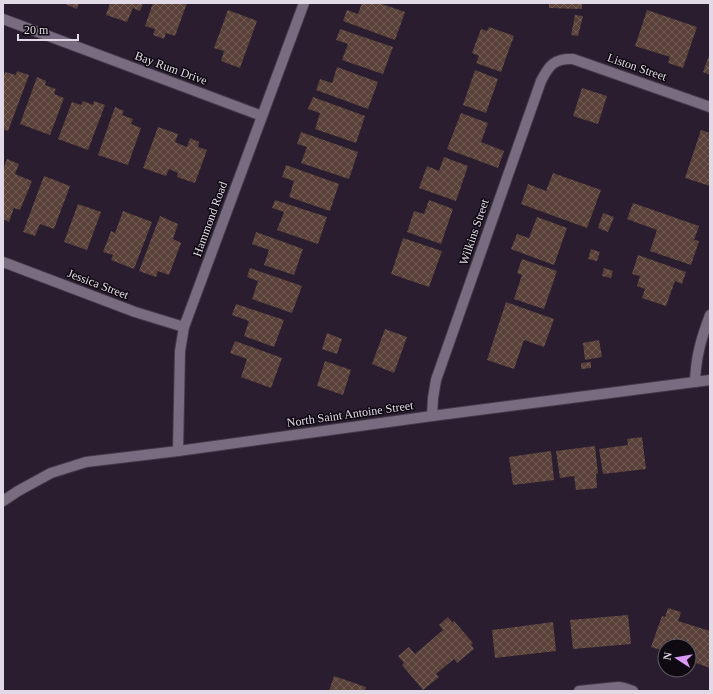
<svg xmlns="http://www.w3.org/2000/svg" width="713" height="694" font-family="Georgia,serif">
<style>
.building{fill:url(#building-cross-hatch)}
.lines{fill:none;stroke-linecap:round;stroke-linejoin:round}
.street-casing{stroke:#433a49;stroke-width:12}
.secondary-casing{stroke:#433a49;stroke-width:12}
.street{stroke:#796c81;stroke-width:10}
.secondary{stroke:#796c81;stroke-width:10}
.labels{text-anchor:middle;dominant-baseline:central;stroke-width:3;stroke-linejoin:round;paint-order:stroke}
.street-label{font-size:12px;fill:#e1dae6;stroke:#0f0a12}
</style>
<defs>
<pattern id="building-cross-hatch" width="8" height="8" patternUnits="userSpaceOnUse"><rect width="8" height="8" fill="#594139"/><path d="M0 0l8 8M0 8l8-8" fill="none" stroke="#715c56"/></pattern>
</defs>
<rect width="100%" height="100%" fill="#291d2f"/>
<!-- building -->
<path class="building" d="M63 3H79L77 9Z
M110 3H143L140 11 133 8 127 22 106 15Z
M153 3H187L175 36 166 33 164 39 153 35 155 29 145 26Z
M362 3H379L405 12 395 40 343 21 347 10 358 14Z
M549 3H582V9L549 8Z
M228 10 257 21 240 68 221 61 224 51 214 48Z
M647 10 697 27 683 68 668 63 670 57 635 46Z
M575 15 583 16 578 36 571 35Z
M489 27 514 36 501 72 476 63 479 56 472 53 481 29 487 31Z
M340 29 393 47 383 74 342 60 348 44 336 40Z
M710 53V75L703 72Z
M337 67 378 82 368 109 316 90 320 79 332 83Z
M475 70 498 79 486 113 463 105Z
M17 71 29 75 8 131 3 129V75H4L5 72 16 75Z
M37 77 46 81 45 85 56 89 54 94 64 98 50 135 20 124Z
M582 88 607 96 598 124 573 116Z
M313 97 365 116 356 143 315 129 320 113 308 109Z
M83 101 93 105 94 101 105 105 88 150 58 139 72 102 81 105Z
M115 107 124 111 122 115 133 119 131 124 141 128 128 165 98 155Z
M461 113 488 123 481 142 504 151 498 168 447 149Z
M158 127 178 134 175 142 187 147 190 138 199 142 198 147 207 150 195 183 177 177 178 173 169 169 166 176 143 168Z
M701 130 710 133V186L685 178Z
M301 132 358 152 349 179 301 163 307 147 297 144Z
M444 157 468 166 456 201 419 188 427 166 439 171Z
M7 159 19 164 15 174 32 181 20 210 14 208 9 222 3 219V170Z
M286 165 339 184 330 211 289 197 294 181 282 177Z
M553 173 601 190 587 228 521 204 528 184 546 191Z
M44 176 70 186 54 229 40 224 35 236 23 232Z
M275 200 327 217 318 244 277 230 284 212 272 208Z
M429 200 453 209 441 244 407 232 414 211 424 214Z
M633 203 699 226 694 240 699 241 691 265 650 251 657 230 627 219Z
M78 204 101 212 87 250 64 242Z
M123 211 152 222 134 269 111 260 113 255 103 252 111 231 115 233Z
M603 213 614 217 608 232 598 228Z
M160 216 178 224 173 239 181 243 169 275 158 271 156 277 139 271Z
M537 217 567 228 554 265 511 249 517 234 529 238Z
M256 232 303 249 294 275 264 265 269 250 252 244Z
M403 238 442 251 429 287 391 274Z
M591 249 600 252 597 261 588 259Z
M638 255 686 272 682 284 675 281 666 306 642 298 645 289 637 286 640 276 632 274Z
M522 259 557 271 544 309 514 299 522 275 517 273Z
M250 268 302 286 292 313 252 299 258 281 247 277Z
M604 268 613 271 611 278 602 276Z
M506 302 554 319 544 347 524 340 514 369 487 360Z
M236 304 284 320 274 347 244 336 249 321 232 315Z
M385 329 407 337 394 373 372 364Z
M327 333 342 339 337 354 322 349Z
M599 340 602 357 585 360 583 343Z
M235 341 282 358 271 388 241 377 247 359 230 353Z
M325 361 351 370 343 395 317 386Z
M591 362V368L581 369V363Z
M642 437 646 469 603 474 599 449 628 445 627 439Z
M595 446 598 474H596L597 488 576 490 574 476 560 478 556 451Z
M551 451 554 480 513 485 509 457Z
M668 608 681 612 678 621 710 631V668L693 662 695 657 689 655V646H665V651L651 647 662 616 665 617Z
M628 615 631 644 573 649 570 620Z
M448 617 453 623 454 621 473 643 471 645 474 649 457 663 454 659 436 674 439 677 423 690 402 665 404 663 398 656 409 647 415 654 443 630 439 625Z
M553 622 556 651 495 658 492 630Z
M334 676 366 687 365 691H329Z"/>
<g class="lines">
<defs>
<path id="street" d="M3 19 262 116
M3 262 135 312 184 327
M695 382C696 356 701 339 710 315
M432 416 433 398 436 380 541 81C549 65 555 58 573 59L710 107
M178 451 180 351 184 327 304 3
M579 691 618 687 624 688 633 691"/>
<path id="secondary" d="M3 501 18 491 51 473 86 462 178 451 432 416 710 380"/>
</defs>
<!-- street casing -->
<use href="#street" class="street-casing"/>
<!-- secondary casing -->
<use href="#secondary" class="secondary-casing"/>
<!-- street -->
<use href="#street" class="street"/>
<!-- secondary -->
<use href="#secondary" class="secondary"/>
</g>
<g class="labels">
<!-- street labels -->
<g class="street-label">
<text transform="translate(637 67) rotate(19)">Liston Street</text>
<text transform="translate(171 68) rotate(20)">Bay Rum Drive</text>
<text transform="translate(210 219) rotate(-70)">Hammond Road</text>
<text transform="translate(474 232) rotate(-71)">Wilkins Street</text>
<text transform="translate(98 284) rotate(21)">Jessica Street</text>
<text transform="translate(350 414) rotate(-8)">North Saint Antoine Street</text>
</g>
</g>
<!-- border -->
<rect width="713" height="694" fill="none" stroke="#e1dae6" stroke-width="8"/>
<!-- north arrow -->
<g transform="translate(677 658) rotate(282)"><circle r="19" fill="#0f0a12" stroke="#635d67"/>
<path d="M0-3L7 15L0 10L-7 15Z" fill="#d99af7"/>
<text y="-6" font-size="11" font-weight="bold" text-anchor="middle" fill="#e1dae6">N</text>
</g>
<!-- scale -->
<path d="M18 34v6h60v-6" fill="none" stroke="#e1dae6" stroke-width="2"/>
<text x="24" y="34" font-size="12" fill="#e1dae6" stroke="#0f0a12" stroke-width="3" paint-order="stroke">20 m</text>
</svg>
